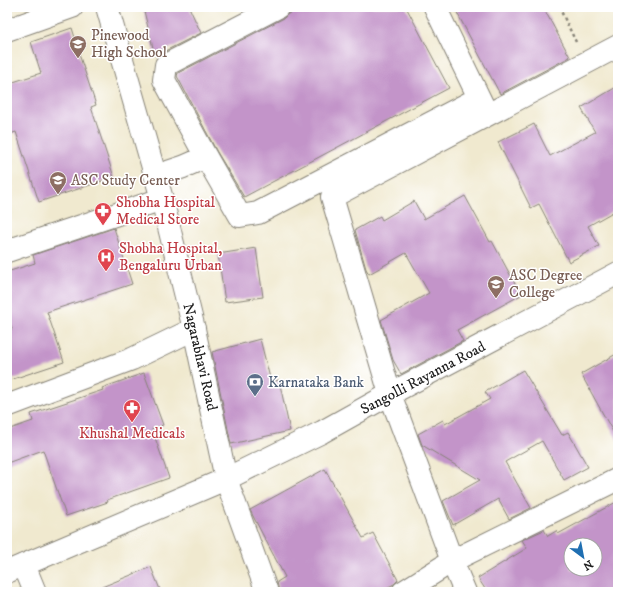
<svg xmlns="http://www.w3.org/2000/svg" width="625" height="599" font-family="'IM FELL DW Pica',serif">
<style>
.building{fill:#c394c9;fill-rule:evenodd}
.lines{fill:none;stroke-linecap:round;stroke-linejoin:round}
.minor-casing{stroke:#868276;stroke-width:24}
.major-casing{stroke:#868276;stroke-width:24}
.path{stroke:#868276;stroke-width:2.5;stroke-dasharray:3 3;stroke-linecap:butt}
.minor{stroke:#fff;stroke-width:22}
.major{stroke:#fff;stroke-width:22}
.labels{text-anchor:middle;dominant-baseline:central;stroke-width:3;stroke-linejoin:round;paint-order:stroke}
.education-label{font-size:15px;fill:#785e54;stroke:#fff;text-anchor:start}
.health-label{font-size:15px;fill:#be3a42;stroke:#fff;text-anchor:start}
.street-label{font-size:15px;fill:#1c1c1c;stroke:#fff}
.service-label{font-size:15px;fill:#4e5e75;stroke:#fff;text-anchor:start}
</style>
<rect width="100%" height="100%" fill="#fff"/>
<filter id="ink" filterUnits="userSpaceOnUse"><feTurbulence type="fractalNoise" baseFrequency=".025" numOctaves="2"/><feDisplacementMap in="SourceGraphic" scale="8" xChannelSelector="R" yChannelSelector="G"/><feConvolveMatrix kernelMatrix="1 2 1 2 8 2 1 2 1" color-interpolation-filters="sRGB"/></filter>
<filter id="wash" filterUnits="userSpaceOnUse"><feTurbulence type="fractalNoise" baseFrequency=".012" numOctaves="4" result="noise"/><feDisplacementMap in="SourceGraphic" scale="16" xChannelSelector="R" yChannelSelector="G"/><feGaussianBlur stdDeviation="0.9" result="paint"/><feColorMatrix in="noise" values="0 0 0 0 0 0 0 0 0 0 0 0 0 0 0 0 0 1.4 0 .05"/><feComposite in="paint" operator="in"/></filter>
<g filter="url(#wash)">
<rect width="100%" height="100%" fill="#f0e9cf"/>
<g id="blocks">
<!-- building -->
<path class="building" d="M143 7H189L201 33 155 56Z
M302 7H406L449 88 244 197 217 152 177 76 178 73 284 18 288 14Z
M454 7H543L570 57 500 94Z
M72 28 80 54H79L96 105 91 107 114 177 39 202 16 132 7 135V84L41 73 31 42Z
M618 86V209L588 226 599 246 569 262 539 204 531 208 498 142 534 124 550 156 595 132 581 108Z
M465 196 490 242 492 241 521 295 457 330 463 341 401 374 393 360 381 320 429 293 406 253 369 274 366 269 355 230 380 216 382 220 414 201 424 219Z
M114 228 132 284 47 312 64 362 7 381V331L12 329 7 313V272L35 263 33 255Z
M256 248 263 297 225 302 218 254Z
M260 339 271 382 279 380 290 431 231 444 212 352Z
M618 353V441L581 374Z
M523 370 562 435 568 432 588 467 564 480 542 441 505 462 531 508 509 519 498 499 453 525 443 501 480 480 422 445 418 434 443 420 445 424 490 399 485 392Z
M144 373 163 425 152 429 169 478 107 500 108 502 66 516 43 450 7 463V430L33 421 31 414 103 390 102 388Z
M325 469 363 538 373 533 398 580 394 584 379 592H279L277 582 285 577 254 518 250 510Z
M618 501V592H487L478 578 527 548 522 540 544 530 548 536 556 531 558 534ZM571 545H595V569H571Z
M151 567 161 592H92V591Z"/>
</g>
</g>
<g filter="url(#ink)">
<use href="#blocks" fill-opacity="0" stroke="#868276" stroke-width="1"/>
<g class="lines">
<defs>
<path id="minor" d="M278 7 166 65 164 80 206 157 240 216 258 213 479 98
M435 7 485 110
M7 30 72 7
M156 176 183 167 206 157
M7 251 162 199
M7 406 132 359 194 329
M24 565 35 592
M267 592 226 479 322 432 390 394 618 273
M403 592 452 561 618 479
M465 592 452 561 390 394 332 197 618 46"/>
<path id="major" d="M7 572 226 479 194 329 162 199 107 7"/>
</defs>
<!-- minor casing -->
<use href="#minor" class="minor-casing"/>
<!-- major casing -->
<use href="#major" class="major-casing"/>
<!-- path -->
<path class="path" d="M559 7 576 42"/>
<!-- minor -->
<use href="#minor" class="minor"/>
<!-- major -->
<use href="#major" class="major"/>
</g>
</g>
<!-- icons -->
<defs>
<symbol id="school-pin" viewBox="-11 -11 22 30"><path d="M0 17L-7.5 6A9.5 9.5 0 1 1 7.5 6Z" fill="#8d6e63" stroke="#fff"/><path d="M0-5L7-2L0 1L-7-2ZM-4 1L0 2.5L4 1V4Q0 6-4 4Z" fill="#fff"/></symbol>
<symbol id="university-pin" viewBox="-11 -11 22 30"><path d="M0 17L-7.5 6A9.5 9.5 0 1 1 7.5 6Z" fill="#8d6e63" stroke="#fff"/><path d="M0-5L7-2L0 1L-7-2ZM-4 1L0 2.5L4 1V4Q0 6-4 4Z" fill="#fff"/></symbol>
<symbol id="pharmacy-pin" viewBox="-11 -11 22 30"><path d="M0 17L-7.5 6A9.5 9.5 0 1 1 7.5 6Z" fill="#e0444e" stroke="#fff"/><path d="M-2-6h4v4h4v4h-4v4h-4v-4h-4v-4h4Z" fill="#fff"/></symbol>
<symbol id="hospital-pin" viewBox="-11 -11 22 30"><path d="M0 17L-7.5 6A9.5 9.5 0 1 1 7.5 6Z" fill="#e0444e" stroke="#fff"/><path d="M-5-5h3v3.5h4V-5h3V5h-3V1.5h-4V5h-3Z" fill="#fff"/></symbol>
<symbol id="bank-pin" viewBox="-11 -11 22 30"><path d="M0 17L-7.5 6A9.5 9.5 0 1 1 7.5 6Z" fill="#5c6f8a" stroke="#fff"/><path d="M-6-4H6V4H-6ZM0-2.3a2.3 2.3 0 1 0 0 4.6a2.3 2.3 0 1 0 0-4.6Z" fill="#fff"/></symbol>
</defs>
<g fill-rule="evenodd">
<use href="#school-pin" x="68" y="34" width="20" height="27"/>
<use href="#university-pin" x="48" y="170" width="20" height="27"/>
<use href="#pharmacy-pin" x="93" y="201" width="20" height="27"/>
<use href="#hospital-pin" x="96" y="247" width="20" height="27"/>
<use href="#university-pin" x="486" y="274" width="20" height="27"/>
<use href="#bank-pin" x="245" y="372" width="20" height="27"/>
<use href="#pharmacy-pin" x="122" y="398" width="20" height="27"/>
</g>
<g class="labels">
<!-- education labels -->
<g class="education-label">
<text x="91" y="35">Pinewood<tspan x="91" dy="17">High School</tspan></text>
<text x="71" y="180">ASC Study Center</text>
<text x="509" y="275">ASC Degree<tspan x="509" dy="17">College</tspan></text>
</g>
<!-- health labels -->
<g class="health-label">
<text x="116" y="202">Shobha Hospital<tspan x="116" dy="17">Medical Store</tspan></text>
<text x="119" y="248">Shobha Hospital,<tspan x="119" dy="17">Bengaluru Urban</tspan></text>
<text x="132" y="433" text-anchor="middle">Khushal Medicals</text>
</g>
<!-- street labels -->
<g class="street-label">
<text transform="translate(200 357) rotate(77)">Nagarabhavi Road</text>
<text transform="translate(423 378) rotate(-28)">Sangolli Rayanna Road</text>
</g>
<!-- service labels -->
<g class="service-label">
<text x="268" y="382">Karnataka Bank</text>
</g>
</g>
<!-- margin -->
<rect width="625" height="599" fill="none" stroke="#fff" stroke-width="24"/>
<!-- north arrow -->
<g transform="translate(583 557) rotate(148)"><circle r="19" fill="#ffffff" stroke="#a4a4a4"/>
<path d="M0-3L7 15L0 10L-7 15Z" fill="#1f6fb2"/>
<text y="-6" font-size="11" font-weight="bold" text-anchor="middle" fill="#1c1c1c">N</text>
</g>
</svg>
